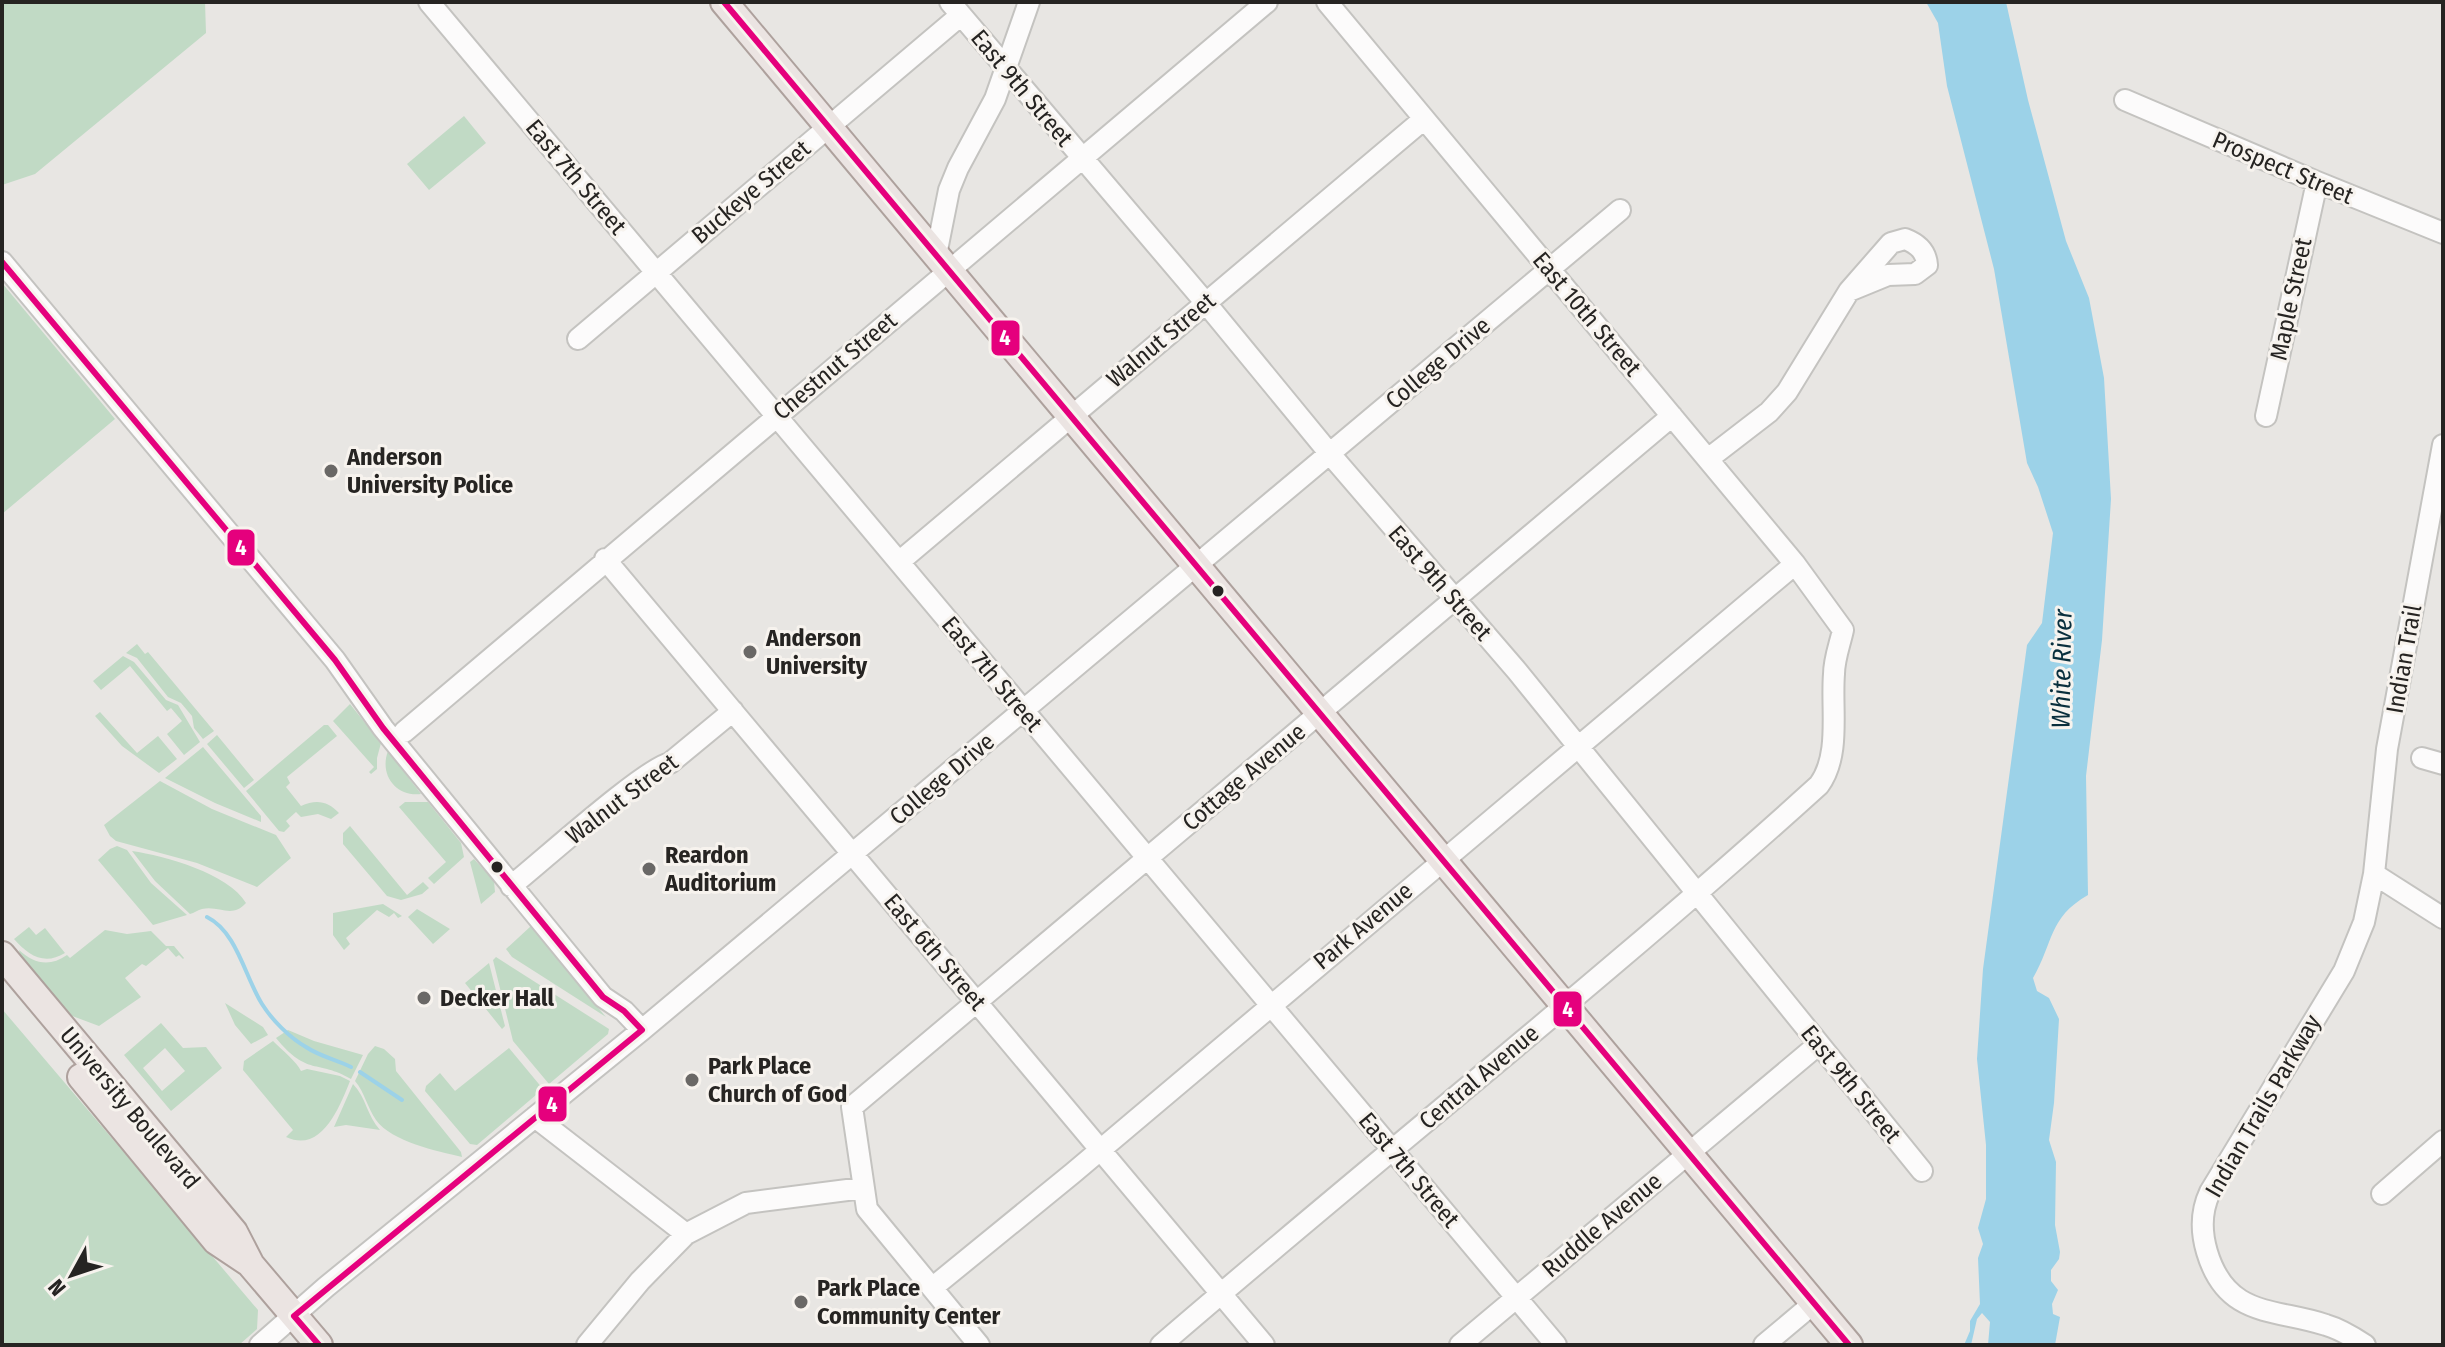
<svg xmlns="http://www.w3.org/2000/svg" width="2445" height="1347" font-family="'Fira Sans Condensed',sans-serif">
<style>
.green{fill:#c1dac5;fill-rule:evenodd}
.water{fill:#9cd2e8}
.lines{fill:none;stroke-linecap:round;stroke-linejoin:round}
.stream{stroke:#9cd2e8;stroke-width:4}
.minor-casing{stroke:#c4c3c0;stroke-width:24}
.major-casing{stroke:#aea19d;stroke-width:30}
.minor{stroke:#fcfbfb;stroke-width:20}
.major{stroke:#ebe4e2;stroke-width:26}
.bus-1-casing{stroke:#f7f3ee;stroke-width:12}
.bus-1{stroke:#e5007d;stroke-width:6}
.poi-dot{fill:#6a6866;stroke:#f7f3ee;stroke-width:3}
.bus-dot{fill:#262422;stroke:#f7f3ee;stroke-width:3}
.labels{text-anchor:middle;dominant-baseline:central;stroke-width:6;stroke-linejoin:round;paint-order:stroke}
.street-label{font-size:24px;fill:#262422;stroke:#f7f3ee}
.poi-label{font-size:24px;font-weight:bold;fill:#262422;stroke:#f7f3ee;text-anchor:start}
.water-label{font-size:26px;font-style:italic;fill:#092f3d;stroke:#f7f3ee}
.line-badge{stroke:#f7f3ee;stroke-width:3}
.badge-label{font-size:22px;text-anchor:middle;font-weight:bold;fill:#fff}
</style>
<rect width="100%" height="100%" fill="#e8e6e3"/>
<!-- green -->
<path class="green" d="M5 2H205L206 33 35 174 2 185V4Z
M464 116 486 143 429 190 407 164Z
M2 283 115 419 2 514Z
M137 644 145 654 148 652 214 731 203 739 194 728 192 716 181 703 168 697 137 658 126 653Z
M123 656 134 662 166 700 178 705 200 742 184 755 167 734 182 721 171 708 167 711 130 666 101 690 93 681Z
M350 704 381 743 377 758V769L371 774 369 772 374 767 333 721Z
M100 712 137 753 158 736 177 759 159 773 122 746 95 716Z
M324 725H328L337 736 287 777 290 783 286 787 301 806C316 799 328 801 339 813L331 819 318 814 301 817 296 812 286 821 290 826 284 832 279 831 246 791Z
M217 735 254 780 244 788 207 744Z
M203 747 261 816V822L215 803 165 778Z
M388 751 421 794C396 797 379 775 388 751Z
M160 781 212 809 276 835 291 858 257 887 197 863 116 841 110 836 104 825Z
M405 802H428L461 843 464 857 434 884 428 878 446 862 399 807Z
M350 826 407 895 423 882 429 888 422 894 401 900 387 896 343 844V833Z
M117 846 127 850 151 883 187 915 153 925 98 860 110 849Z
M132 851C165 856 228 873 246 903 232 919 219 905 202 909 198 910 194 913 190 914L155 881Z
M474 859 494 881 495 892 481 904 470 862Z
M383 904 402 916 398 918 394 913 389 917 377 910 346 938 350 944 344 950 333 935V913Z
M417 909 450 929 433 944 408 917Z
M531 926 605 1016 606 1017 512 957 506 949Z
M29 927 36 935 45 928 65 953C44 966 28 955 14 939Z
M105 930 127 934 151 931 166 946H174L184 958 183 959 179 955 176 957 168 948 146 966 142 964 125 978 141 997 99 1026 67 1014 21 959 19 950C34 964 50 967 67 955L70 958Z
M496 957 609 1029 608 1034 549 1084 513 1041 493 960Z
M489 963 505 1026 502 1029 465 983Z
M225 1003 263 1027 268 1035 251 1044 235 1025Z
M2 1009 258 1310 257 1329 239 1345H2Z
M161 1023 183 1048 206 1047 222 1068 171 1111 124 1055ZM165 1048 185 1071 162 1091 143 1068Z
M288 1030 314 1041 363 1055 351 1079C317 1059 308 1077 276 1038Z
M273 1041C282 1050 297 1062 301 1071L307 1069 340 1076 350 1081C340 1106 322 1154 286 1137L293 1130 243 1070 244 1061Z
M375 1046 384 1049 395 1059 396 1071 461 1152 462 1157C437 1151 392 1142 376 1120 367 1107 365 1093 355 1081L368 1054Z
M509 1048 543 1089 477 1145 470 1144 425 1091 426 1086 440 1073 455 1091Z
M353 1084C366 1097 367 1116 380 1130L346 1125 334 1127Z"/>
<!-- water -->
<path class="water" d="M1926 2H2006L2028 100 2066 241 2089 298 2104 378 2111 499 2102 640 2086 776 2088 895C2048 918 2054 942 2033 978L2037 991 2049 998 2059 1019 2054 1103 2049 1140 2056 1162 2055 1225 2060 1252 2059 1259 2051 1270V1281L2058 1290 2052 1304 2053 1314 2060 1317 2055 1345H1988L1990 1322 1982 1313 1977 1319 1971 1345H1964L1970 1331V1321L1980 1304 1978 1258 1983 1244 1978 1228 1986 1199V1145L1977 1059 1983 969 2027 645 2042 623 2053 533 2038 487 2027 463 1994 269 1947 86 1938 23Z"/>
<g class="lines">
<!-- stream -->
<path class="stream" d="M207 917C237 932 245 977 262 1004 272 1020 290 1038 306 1047 319 1056 337 1060 351 1067
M360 1072 402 1100"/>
<defs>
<path id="minor" d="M429 2 1556 1345
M950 2 1205 302 1330 454 1517 671 1922 1171
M2125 100 2317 182 2443 233
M1905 239C1918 244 1926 251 1927 265L1915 274 1888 275 1849 291 1891 243Z
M936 255 949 190 958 168 995 99 1029 2
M2 262 335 660 383 728 603 997 624 1011 642 1030
M578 339 961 15
M2266 416 2317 182
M1708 459 1769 412 1787 392 1849 291
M605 559 1264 1345
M899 562 1424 119
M404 732 1267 2
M2422 758 2443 764
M2374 874 2443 918
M511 886C539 864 645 768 670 763L733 711
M535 1117 686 1234
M2382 1194 2443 1141
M932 1288 1073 1173 1795 564
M260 1345 326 1287 642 1030 1620 210
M587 1345 640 1281 686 1234 746 1203 863 1188
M979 1345 867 1209 852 1107 1672 416
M1161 1345C1379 1157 1606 978 1819 785 1841 755 1831 709 1834 674 1834 659 1840 644 1843 630L1795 564 1327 2
M1460 1345 1819 1044
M1764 1345 1814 1303
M2365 1345C2353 1337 2340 1329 2326 1325 2276 1308 2227 1319 2207 1252 2201 1232 2201 1211 2210 1192L2344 971 2364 922 2374 874 2387 749 2443 445"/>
<path id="major" d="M724 2 1849 1345
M2 955 234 1232 251 1265 319 1345
M81 1077 216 1241 249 1263"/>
</defs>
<!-- minor casing -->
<use href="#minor" class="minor-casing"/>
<!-- major casing -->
<use href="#major" class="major-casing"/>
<!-- minor -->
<use href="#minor" class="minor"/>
<!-- major -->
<use href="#major" class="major"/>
<defs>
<path id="bus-1" d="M724 2 1849 1345
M2 262 335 660 383 728 603 997 624 1011 642 1030 294 1316 319 1345"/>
</defs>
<!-- bus-1 casing -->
<use href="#bus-1" class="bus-1-casing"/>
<!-- bus-1 -->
<use href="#bus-1" class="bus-1"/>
</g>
<!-- markers -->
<g class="poi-dot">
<circle cx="331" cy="471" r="8"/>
<circle cx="750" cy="652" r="8"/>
<circle cx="649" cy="869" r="8"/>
<circle cx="424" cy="998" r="8"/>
<circle cx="692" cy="1080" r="8"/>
<circle cx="801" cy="1302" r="8"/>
</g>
<g class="bus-dot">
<circle cx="1218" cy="591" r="7"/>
<circle cx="497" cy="867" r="7"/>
</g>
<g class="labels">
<!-- street labels -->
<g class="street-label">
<text transform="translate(1022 88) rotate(50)">East 9th Street</text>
<text transform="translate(2283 168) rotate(23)">Prospect Street</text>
<text transform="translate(576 177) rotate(50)">East 7th Street</text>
<text transform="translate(751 192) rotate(-40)">Buckeye Street</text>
<text transform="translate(2291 299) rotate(-78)">Maple Street</text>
<text transform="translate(1587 314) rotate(50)">East 10th Street</text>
<text transform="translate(1161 340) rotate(-40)">Walnut Street</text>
<text transform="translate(1438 363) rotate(-40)">College Drive</text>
<text transform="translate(835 366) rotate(-40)">Chestnut Street</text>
<text transform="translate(1440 583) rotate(49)">East 9th Street</text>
<text transform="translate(2404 659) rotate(-80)">Indian Trail</text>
<text transform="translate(992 674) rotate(50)">East 7th Street</text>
<text transform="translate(1244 777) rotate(-40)">Cottage Avenue</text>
<text transform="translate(942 779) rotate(-40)">College Drive</text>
<text transform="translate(622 799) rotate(-37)">Walnut Street</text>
<text transform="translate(1363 926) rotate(-40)">Park Avenue</text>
<text transform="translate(935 952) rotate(50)">East 6th Street</text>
<text transform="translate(1479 1077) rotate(-40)">Central Avenue</text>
<text transform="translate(1851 1084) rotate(51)">East 9th Street</text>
<text transform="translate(2263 1106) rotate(-60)">Indian Trails Parkway</text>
<text transform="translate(130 1108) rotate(50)">University Boulevard</text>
<text transform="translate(1409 1170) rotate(50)">East 7th Street</text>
<text transform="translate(1602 1225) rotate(-40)">Ruddle Avenue</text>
</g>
<!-- poi labels -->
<g class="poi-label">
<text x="347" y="457">Anderson<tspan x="347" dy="28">University Police</tspan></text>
<text x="766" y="638">Anderson<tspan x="766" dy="28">University</tspan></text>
<text x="665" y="855">Reardon<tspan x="665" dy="28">Auditorium</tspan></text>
<text x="440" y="998">Decker Hall</text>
<text x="708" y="1066">Park Place<tspan x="708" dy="28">Church of God</tspan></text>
<text x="817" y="1288">Park Place<tspan x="817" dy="28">Community Center</tspan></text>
</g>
<!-- water labels -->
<g class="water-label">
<text transform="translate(2062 669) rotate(-89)">White River</text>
</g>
</g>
<g class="line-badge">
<rect x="990" y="319" width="31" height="38" rx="8" fill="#e5007d"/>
<rect x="226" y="528" width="30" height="39" rx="8" fill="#e5007d"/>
<rect x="1552" y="990" width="31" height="38" rx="8" fill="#e5007d"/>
<rect x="537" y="1085" width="31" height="38" rx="8" fill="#e5007d"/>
</g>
<g class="badge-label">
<text x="1005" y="345">4</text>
<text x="241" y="555">4</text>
<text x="1568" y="1017">4</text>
<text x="552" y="1112">4</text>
</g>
<!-- border -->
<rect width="2445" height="1347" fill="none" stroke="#262422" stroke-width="8"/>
<!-- north arrow -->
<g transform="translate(72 1275) rotate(230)" stroke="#f7f3ee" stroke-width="6" paint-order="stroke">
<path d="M0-6L14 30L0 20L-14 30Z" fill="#262422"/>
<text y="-12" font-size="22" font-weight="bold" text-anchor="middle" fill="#262422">N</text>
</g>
</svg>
